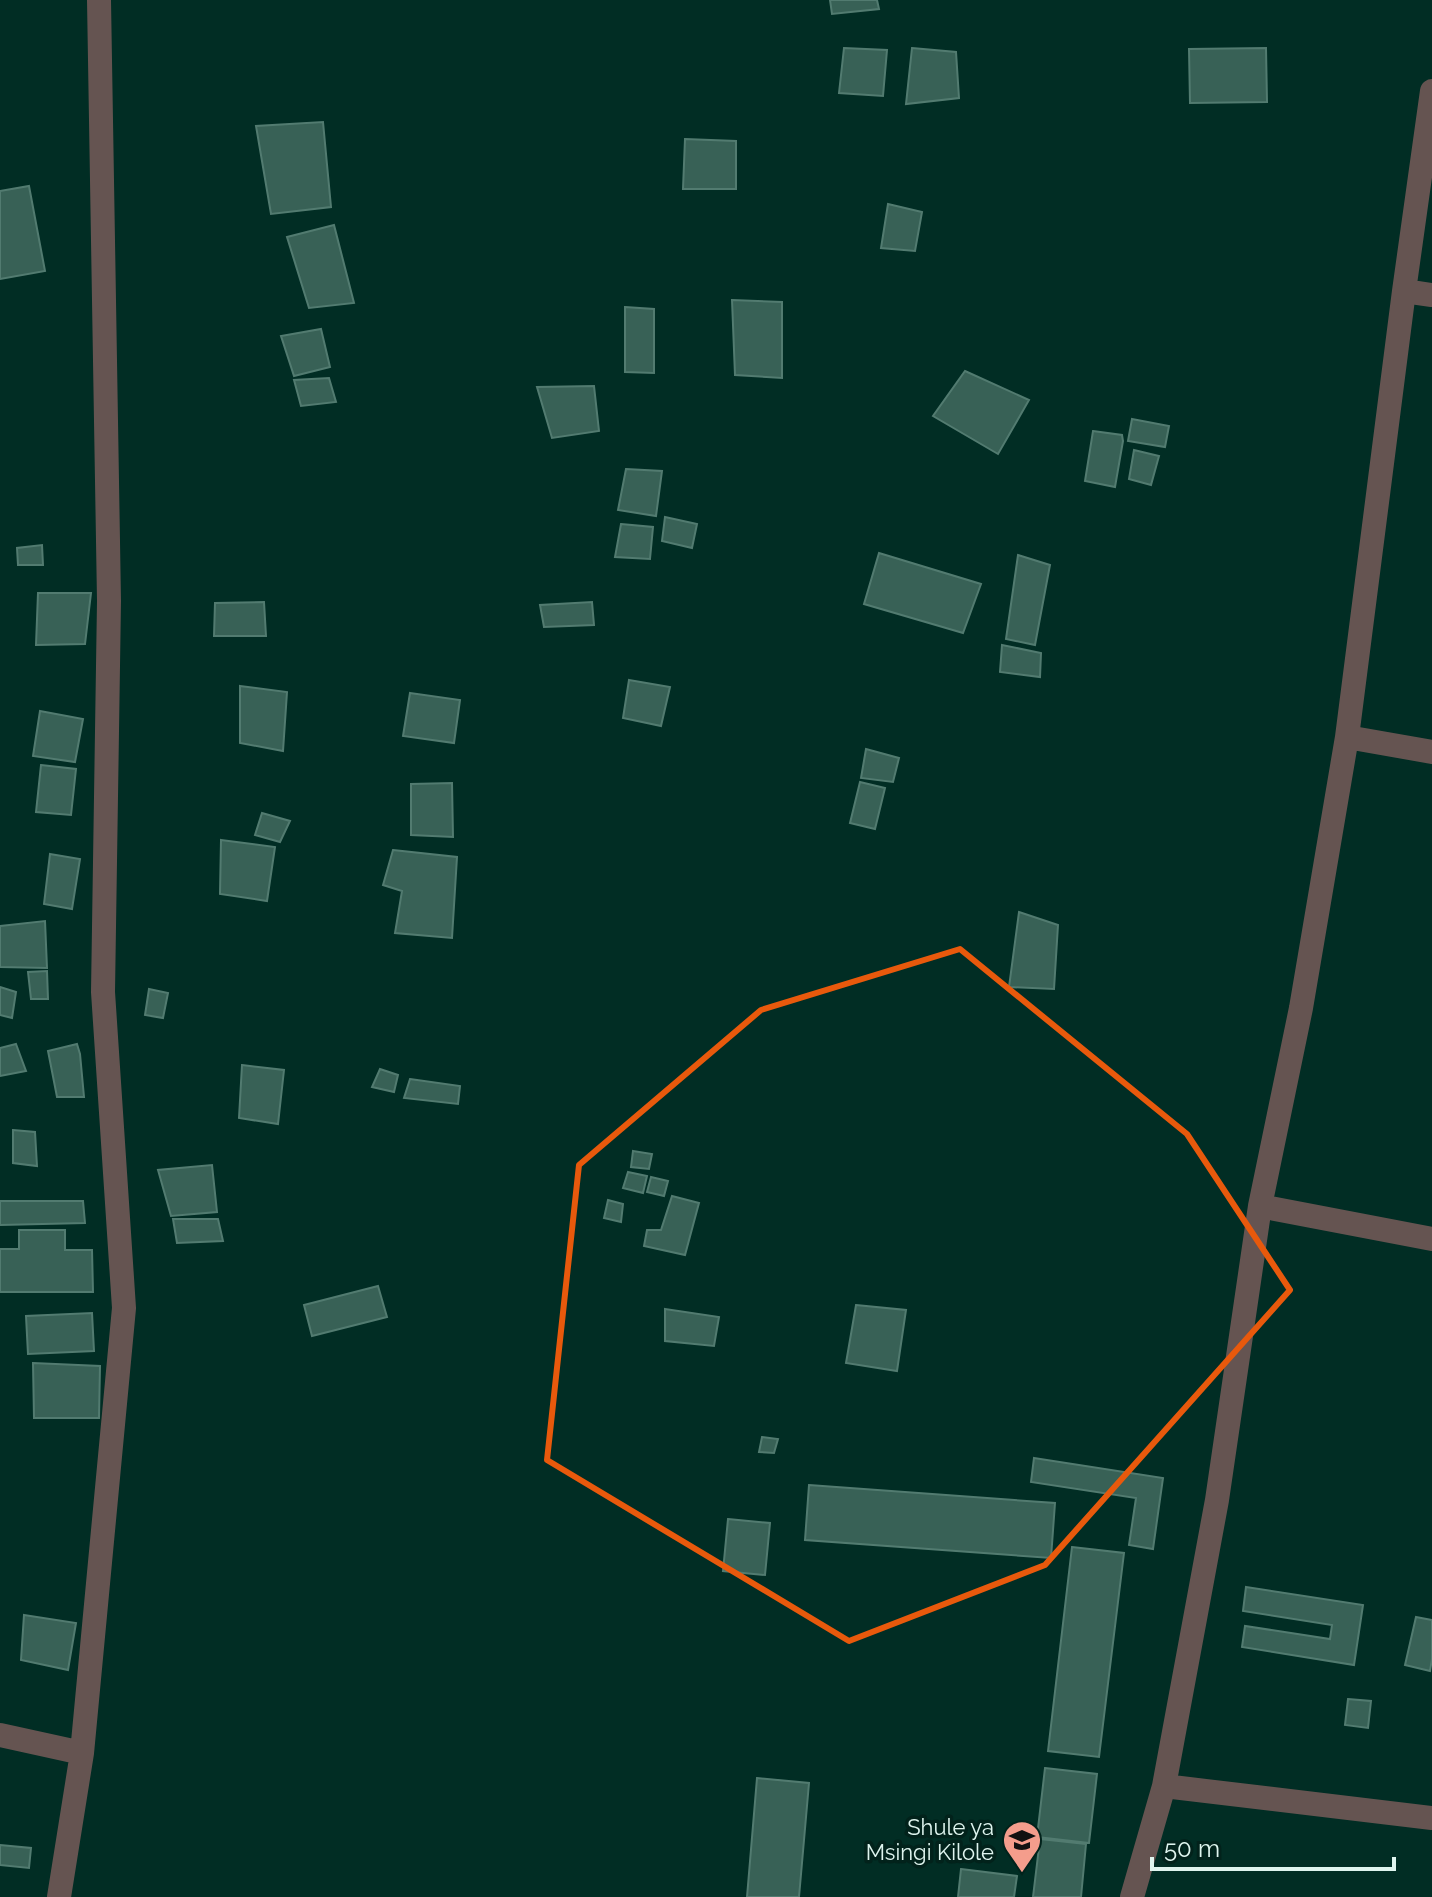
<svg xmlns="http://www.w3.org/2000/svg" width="1432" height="1897" font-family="Raleway,sans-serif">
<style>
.building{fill:#386156;stroke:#527b70;stroke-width:2}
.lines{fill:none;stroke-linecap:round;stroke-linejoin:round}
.street{stroke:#655451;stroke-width:24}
.marked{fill:none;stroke:#e8590c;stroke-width:6;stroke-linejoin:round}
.labels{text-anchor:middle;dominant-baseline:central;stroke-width:7;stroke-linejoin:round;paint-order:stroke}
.poi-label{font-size:22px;fill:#dff5ef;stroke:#02221b;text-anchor:end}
</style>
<rect width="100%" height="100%" fill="#012d24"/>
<!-- building -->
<path class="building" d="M830 0H877L879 9 832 14Z
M844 48 887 50 883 96 839 93Z
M912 48 956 52 959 98 906 104Z
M1266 48 1267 102 1190 103 1189 49Z
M323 122 331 207 271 214 256 126Z
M685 139 736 141V189H683Z
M29 186 45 271 0 279V191Z
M888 204 922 212 915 251 881 248Z
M334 225 354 303 309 308 287 237Z
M732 300 782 302V378L735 375Z
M625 307 654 309V373L625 372Z
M321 329 330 367 294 376 281 336Z
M965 371 1029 400 998 454 933 416Z
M329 378 336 402 301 406 294 380Z
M594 386 599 431 552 438 537 387Z
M1132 419 1169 426 1165 447 1128 441Z
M1093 431 1122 435 1123 441 1115 487 1085 481Z
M1134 450 1159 456 1151 485 1129 479Z
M626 469 662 471 656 516 618 510Z
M665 517 697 524 692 548 662 541Z
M621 524 653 527 650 559 615 557Z
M42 545 43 565H18L17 548Z
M879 553 981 584 963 633 864 604Z
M1018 555 1050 565 1035 645 1006 639Z
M38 593H91L85 644 36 645Z
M264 602 266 636H214L215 603Z
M592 602 594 625 544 627 540 605Z
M1002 645 1041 653 1040 677 1000 672Z
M629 680 670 687 661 726 623 718Z
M240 686 287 692 283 751 240 743Z
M410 693 460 700 454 743 403 736Z
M40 711 83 719 75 762 33 756Z
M866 749 899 758 893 782 861 778Z
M41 765 76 769 71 815 36 812Z
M860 782 885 788 875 829 850 823Z
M452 783 453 837 411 835V784Z
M262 813 290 821 280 842 255 835Z
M221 840 275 847 267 901 220 894Z
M393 850 457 857 452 938 395 933 402 891 383 885Z
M50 854 80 859 72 909 44 904Z
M1019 912 1058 925 1054 989 1009 987Z
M45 921 47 968 0 967V926Z
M47 971 48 999H31L28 972Z
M0 987 16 992 12 1018 0 1015Z
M149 989 168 993 163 1018 145 1015Z
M16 1044 26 1071 0 1076V1048Z
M77 1044 80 1054 84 1097H57L48 1051Z
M242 1065 284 1070 278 1124 239 1118Z
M380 1069 398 1075 394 1092 372 1087Z
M410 1079 460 1086 458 1104 404 1098Z
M13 1130 35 1132 37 1166 13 1163Z
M633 1151 652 1154 649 1169 631 1167Z
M212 1165 217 1212 171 1216 158 1170Z
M628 1172 647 1176 643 1193 623 1188Z
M651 1177 668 1181 664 1196 647 1192Z
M672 1196 699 1203 685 1255 644 1246 647 1230H661Z
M608 1200 623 1204 621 1222 604 1218Z
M0 1201H83L85 1223 0 1225Z
M173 1219H218L223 1241 177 1243Z
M19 1230H65V1250H92L93 1292H0V1249H19Z
M378 1286 387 1317 312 1336 304 1305Z
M856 1305 906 1310 897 1371 846 1363Z
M665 1309 719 1317 714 1346 665 1341Z
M92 1313 94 1351 28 1354 26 1316Z
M33 1363 100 1366 99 1418H34Z
M762 1437 778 1439 774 1453 759 1452Z
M1034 1458 1163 1478 1153 1549 1129 1545 1136 1498 1031 1482Z
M809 1485 1055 1503 1051 1558 805 1540Z
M728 1519 770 1523 765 1575 723 1571Z
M1072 1547 1124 1553 1099 1757 1048 1751Z
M1246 1587 1363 1605 1354 1665 1242 1647 1245 1626 1330 1639 1332 1625 1243 1611Z
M24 1615 76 1623 68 1670 21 1660Z
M1416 1617 1432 1620V1659L1430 1671 1405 1665Z
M1348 1699 1371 1701 1368 1728 1345 1725Z
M1045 1768 1097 1774 1089 1843 1037 1837Z
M757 1778 809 1783 799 1897H747Z
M1040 1839 1086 1844 1081 1897H1033Z
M0 1845 31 1848 29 1868 0 1865Z
M961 1869 1017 1876 1014 1897H958Z"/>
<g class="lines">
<!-- street -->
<path class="street" d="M1404 291 1432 295
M1347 737 1432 752
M1260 1206 1432 1239
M0 1735 82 1753
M1164 1786 1432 1818
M59 1897 82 1753 124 1308 103 992 109 601 99 0
M1132 1897 1164 1786 1217 1500 1260 1206 1301 1008 1347 737 1404 291 1432 91"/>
</g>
<!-- marked area -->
<path class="marked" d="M960 949 1187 1134 1290 1290 1045 1565 849 1641 547 1460 579 1165 761 1010Z"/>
<!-- icons -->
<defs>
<symbol id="school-pin" viewBox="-11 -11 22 30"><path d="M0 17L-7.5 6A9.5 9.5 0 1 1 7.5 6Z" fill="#f49d8c" stroke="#02221b"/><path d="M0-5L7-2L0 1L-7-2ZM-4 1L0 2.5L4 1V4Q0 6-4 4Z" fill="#111"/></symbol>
</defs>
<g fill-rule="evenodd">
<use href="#school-pin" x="1000" y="1818" width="44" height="60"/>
</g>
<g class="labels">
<!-- poi labels -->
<g class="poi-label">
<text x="994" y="1827">Shule ya<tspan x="994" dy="25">Msingi Kilole</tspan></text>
</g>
</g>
<!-- scale -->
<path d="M1152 1857v12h242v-12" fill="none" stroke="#dff5ef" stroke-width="4"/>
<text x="1164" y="1857" font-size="24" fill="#dff5ef" stroke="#02221b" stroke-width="6" paint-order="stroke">50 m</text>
</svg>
